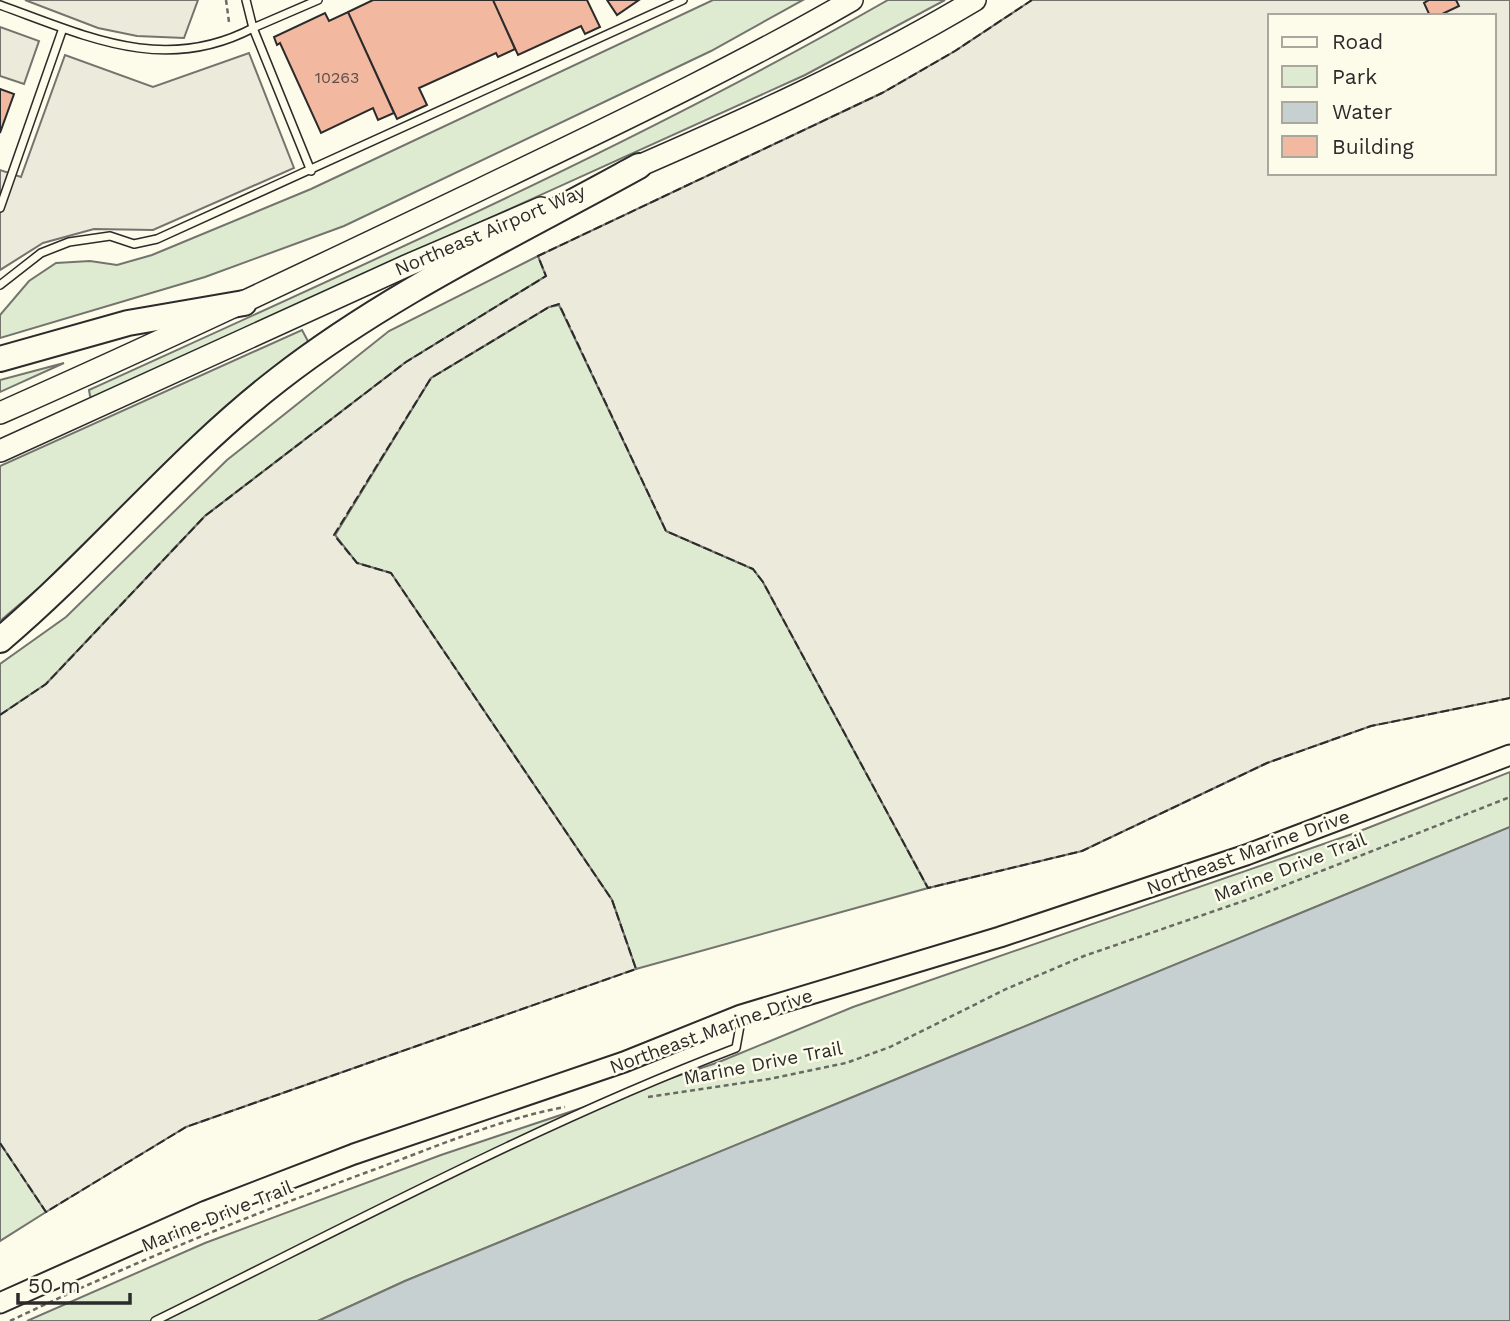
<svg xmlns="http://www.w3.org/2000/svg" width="1510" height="1321" font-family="'Work Sans',sans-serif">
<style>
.green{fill:#deebd1;stroke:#74746e;stroke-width:2}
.parking{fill:#eceadb;stroke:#74746e;stroke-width:2;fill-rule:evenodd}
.water{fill:#c7d0d0;stroke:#74746e;stroke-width:2}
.building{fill:#f2b8a0;stroke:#2b2b2b;stroke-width:2}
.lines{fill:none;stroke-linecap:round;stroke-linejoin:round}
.lane-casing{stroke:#2b2b2b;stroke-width:10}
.secondary-casing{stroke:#2b2b2b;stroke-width:23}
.primary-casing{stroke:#2b2b2b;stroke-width:24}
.highway-casing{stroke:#2b2b2b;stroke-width:28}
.path{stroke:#6a6964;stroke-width:2.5;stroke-dasharray:5 3.5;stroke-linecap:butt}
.lane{stroke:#fdfbea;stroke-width:7}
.secondary{stroke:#fdfbea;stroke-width:19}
.primary{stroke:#fdfbea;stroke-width:21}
.highway{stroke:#fdfbea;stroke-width:24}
.fence{stroke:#2b2b2b;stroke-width:2;stroke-dasharray:9 3.5;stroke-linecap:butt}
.labels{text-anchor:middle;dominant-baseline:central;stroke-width:5;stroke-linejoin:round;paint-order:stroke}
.number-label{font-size:16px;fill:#5d4e48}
.street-label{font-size:19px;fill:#2b2b2b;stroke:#fdfbea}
</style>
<rect width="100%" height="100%" fill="#fdfbea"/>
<!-- green -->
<path class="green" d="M713 0H803L711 51 344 226 205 277 0 338V315L29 281 56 263 90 261 117 265 152 255 311 189Z
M888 0H945L805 75 93 398 90 396 89 390C359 267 631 147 888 0Z
M538 256 546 276 406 362 205 516 46 684 0 715V664L66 617 227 460 389 331Z
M559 304 666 531 753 569 763 582 928 888 636 969 612 900 391 573 357 563 335 535 431 378 549 307Z
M302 330 310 345 182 447 40 587 0 621V466Z
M64 363 0 392V380Z
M1510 772V827L405 1281 318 1321H27L205 1243 441 1155 719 1062 853 1007 1355 833Z
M0 1143 46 1212 0 1241Z"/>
<!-- parking -->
<path class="parking" d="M25 0H198L184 38 137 36 98 28Z
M1032 0H1510V698L1371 726 1267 763 1082 851 928 888 763 582 753 569 666 531 559 305 549 307 431 378 335 535 357 563 391 573 612 900 636 969 186 1127 46 1212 0 1143V715L46 684 205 516 406 362 546 276 538 256 882 93 955 51ZM1270 16H1494V173H1270Z
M0 27 39 41 24 84 0 76Z
M249 53 294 168 153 230 94 229 43 243 0 270V170L21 177 65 55 153 87Z"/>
<!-- water -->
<path class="water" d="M1510 827V1321H318L405 1281Z"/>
<!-- building -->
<path class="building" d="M373 0H493L515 49 498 57 496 53 419 88 427 105 397 119 348 12Z
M493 0H587L600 27 585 34 581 26 518 55Z
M607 0H639L617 15Z
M1429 0H1456L1459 6 1438 16H1430L1424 3Z
M348 12 394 113 378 120 373 108 321 133 280 43 277 45 274 37 325 13 329 21Z
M0 89 14 94 0 133Z"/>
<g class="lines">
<defs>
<path id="lane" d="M246 0 253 28 318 0
M0 5C86 36 164 75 253 28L311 171
M0 208 63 28
M0 285 41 253 69 242 110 236 134 244 157 239 683 0
M155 1321C346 1227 537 1124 736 1048L741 1020"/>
<path id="secondary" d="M0 1303 206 1211 354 1154 624 1062 741 1015 1000 937 1246 855 1510 755"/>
<path id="primary" d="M625 172C745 120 863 67 975 0
M0 413C161 342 320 266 479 190 605 129 731 70 852 0
M0 451 406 266 541 208"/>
<path id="highway" d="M0 359 128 323 244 303
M0 640C97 558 178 457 279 379 388 294 518 233 639 166"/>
</defs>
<!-- lane casing -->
<use href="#lane" class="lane-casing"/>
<!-- secondary casing -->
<use href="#secondary" class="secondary-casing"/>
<!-- primary casing -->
<use href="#primary" class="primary-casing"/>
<!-- highway casing -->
<use href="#highway" class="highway-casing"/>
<!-- path -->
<path class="path" d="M226 0 229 22
M648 1097 769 1079 846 1063 890 1047 1006 989 1084 956 1255 897 1510 797
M10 1321C129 1264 250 1215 373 1170 435 1147 500 1119 565 1107"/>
<!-- lane -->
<use href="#lane" class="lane"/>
<!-- secondary -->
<use href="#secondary" class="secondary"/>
<!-- primary -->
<use href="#primary" class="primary"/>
<!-- highway -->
<use href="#highway" class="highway"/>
<!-- fence -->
<path class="fence" d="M0 715 46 684 205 516 406 362 546 276 538 256 882 93 955 51 1032 0
M0 1143 46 1212 186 1127 636 969 612 900 391 573 357 563 334 535 431 378 549 307 559 304 666 531 753 569 763 582 928 888 1082 851 1267 763 1371 726 1510 698"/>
</g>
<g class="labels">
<!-- number labels -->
<g class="number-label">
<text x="337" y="77">10263</text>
</g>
<!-- street labels -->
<g class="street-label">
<text transform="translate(490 230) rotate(-23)">Northeast Airport Way</text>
<text transform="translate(1248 852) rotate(-20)">Northeast Marine Drive</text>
<text transform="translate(1290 867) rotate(-21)">Marine Drive Trail</text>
<text transform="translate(711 1031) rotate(-20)">Northeast Marine Drive</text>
<text transform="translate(763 1063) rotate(-11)">Marine Drive Trail</text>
<text transform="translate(217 1216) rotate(-22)">Marine Drive Trail</text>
</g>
</g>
<!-- legend -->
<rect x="1268" y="14" width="228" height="161" fill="#fdfbea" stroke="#a9a89e" stroke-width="2"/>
<rect x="1282" y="37" width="35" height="10" fill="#fdfbea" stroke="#a9a89e" stroke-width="2"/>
<text x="1332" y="49" font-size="21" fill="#2b2b2b">Road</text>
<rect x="1282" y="66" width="35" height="21" fill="#deebd1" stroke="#a9a89e" stroke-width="2"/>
<text x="1332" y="84" font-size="21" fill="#2b2b2b">Park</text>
<rect x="1282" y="102" width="35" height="21" fill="#c7d0d0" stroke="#a9a89e" stroke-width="2"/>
<text x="1332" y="119" font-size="21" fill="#2b2b2b">Water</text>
<rect x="1282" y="136" width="35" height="21" fill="#f2b8a0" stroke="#a9a89e" stroke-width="2"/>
<text x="1332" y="154" font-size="21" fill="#2b2b2b">Building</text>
<!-- scale -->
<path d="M18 1293v10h112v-10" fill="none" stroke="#2b2b2b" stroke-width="3.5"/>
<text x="28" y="1293" font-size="21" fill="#2b2b2b" stroke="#fdfbea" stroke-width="5" paint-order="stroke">50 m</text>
</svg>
